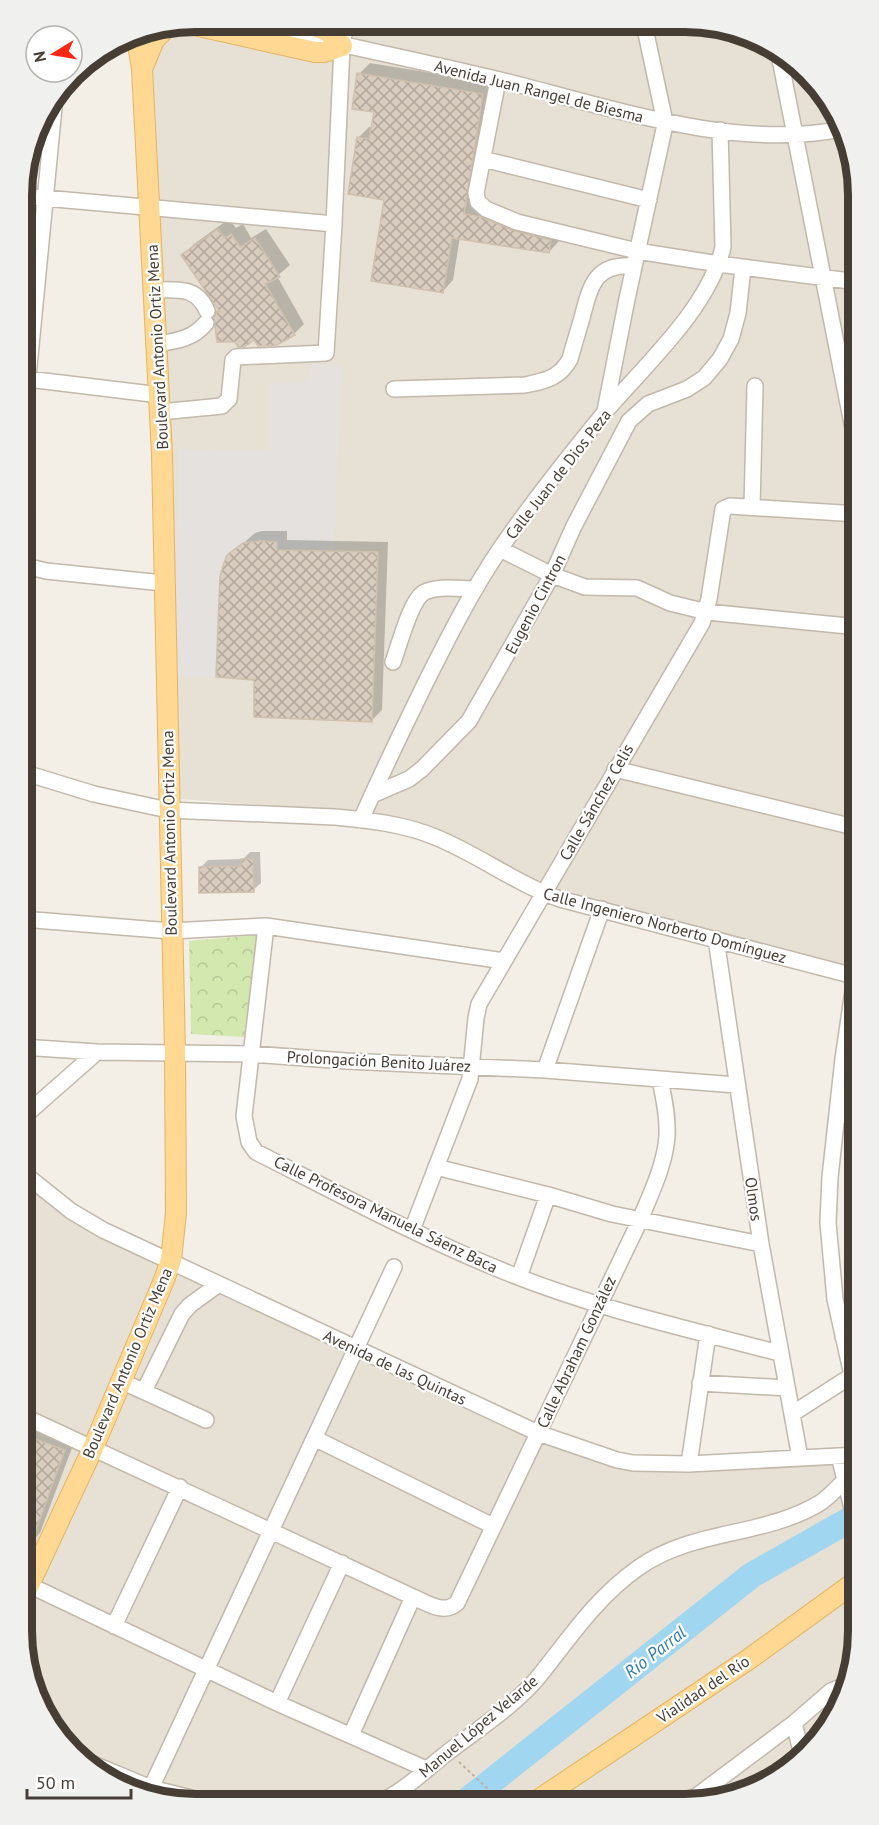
<svg xmlns="http://www.w3.org/2000/svg" width="879" height="1825" font-family="'PT Sans',sans-serif">
<style>
.residential{fill:#e7e0d4}
.park{fill:url(#park-crowns)}
.parking{fill:#e4e1de}
.shadow{fill:#0003}
.lines{fill:none;stroke-linecap:round;stroke-linejoin:round}
.river{stroke:#a1d6f1;stroke-width:26}
.building{fill:url(#building-cross-hatch);stroke:#d0c0ae;stroke-width:1.5}
.minor-casing{stroke:#c2b8ab;stroke-width:18}
.major-casing{stroke:#e4b463;stroke-width:22}
.path{stroke:#c0b09a;stroke-width:2;stroke-dasharray:3 3;stroke-linecap:butt}
.minor{stroke:#fff;stroke-width:15}
.major{stroke:#ffd993;stroke-width:20}
.labels{text-anchor:middle;dominant-baseline:central;stroke-width:4.5;stroke-linejoin:round;paint-order:stroke}
.street-label{font-size:16px;fill:#463e35;stroke:#fff}
.water-label{font-size:18px;font-style:italic;fill:#2d7daa;stroke:#fff}
.rim{fill:none;stroke:#463e35;stroke-width:8}
</style>
<defs>
<pattern id="park-crowns" width="20" height="18" patternUnits="userSpaceOnUse" patternTransform="scale(1.5)"><rect width="20" height="18" fill="#d2e8ae"/><path d="M2 6a3 3 0 1 1 6 0M12 15a3 3 0 1 1 6 0" fill="none" stroke="#b6c896"/></pattern>
<pattern id="building-cross-hatch" width="8" height="8" patternUnits="userSpaceOnUse" patternTransform="scale(1.5)"><rect width="8" height="8" fill="#d8ccbe"/><path d="M0 0l8 8M0 8l8-8" fill="none" stroke="#b1a79b"/></pattern>
</defs>
<rect width="100%" height="100%" fill="#f3eee6"/>
<!-- residential -->
<path class="residential" d="M195 21 718 24 799 64 849 139 858 195V971L539 887 433 827 363 813 170 798 138 32Z
M21 1169 84 1217 586 1446 640 1461 858 1446V1642L822 1736 740 1795 684 1804H554L550 1784 522 1804 172 1802 80 1761 30 1686 21 1630Z"/>
<!-- park -->
<path class="park" d="M258 935 244 1037 191 1034 189 941Z"/>
<!-- parking -->
<path class="parking" d="M310 364 342 366 334 551 277 550 276 542 260 541 243 543 227 555 220 576 216 677 175 676 178 449 268 450V383L309 382Z"/>
<!-- shadow -->
<path class="shadow" d="M370 63 493 83 473 203 561 230 559 241 549 252 460 237 453 280 443 291 386 199 358 138 369 127 373 128 375 111 359 74Z
M229 219 236 228 243 224 251 238 266 229 290 265 277 276 304 324 294 334 254 338 218 312 220 310 183 255 194 244Z
M262 531H287V540L388 542 382 710 371 721 256 678 229 556 255 533Z
M250 852H260L261 883 253 890 200 868 208 860 243 859Z
M21 1420 75 1440 40 1533 29 1544 21 1541Z"/>
<g class="lines">
<!-- river -->
<path class="river" d="M464 1803 752 1575 858 1515"/>
</g>
<!-- building -->
<path class="building" d="M357 73 483 94 464 214 481 217 515 231 551 240 549 253 452 238 443 293 371 281 384 200 348 194 357 137 369 139 374 112 352 109Z
M218 229 225 238 231 234 240 247 255 238 280 277 265 284 295 335 277 345 258 346 254 340 244 347H238L235 342H217L214 318 217 311 220 312 181 255Z
M260 541 277 542V550L378 552 372 722 254 717V680L216 677 220 576 224 563 227 555 243 543Z
M241 859H253L254 892 199 893V867L241 866Z
M21 1434 65 1450 30 1546 21 1543Z"/>
<g class="lines">
<defs>
<path id="minor" d="M239 21C326 42 413 59 500 80 607 106 732 151 842 129
M779 54 858 454
M498 80 476 193 478 202 486 209 517 222 637 251 719 264 858 282
M483 159 649 200
M22 196 334 224
M154 290C177 290 197 286 207 311
M157 344C176 341 193 339 206 323
M28 379 160 395
M394 389 525 385C545 381 560 378 570 359 574 344 579 329 583 314 591 283 597 263 634 266
M605 411 627 299 664 129 665 122 644 24
M160 412 222 406 229 399 233 360 236 357 326 353 334 224 342 46 346 22
M22 439 55 97
M752 507 755 386
M500 549 552 575 585 587 637 588 670 603 707 612 858 627
M22 565 46 571 163 583
M393 662C399 646 410 602 423 593 436 585 460 589 475 589
M615 769 858 828
M22 772 94 794 168 810 335 817C368 820 404 824 435 837 478 854 516 884 560 899L858 977
M372 795 409 779 422 769 469 721 552 575 574 526 629 421 648 404 687 389 704 378 720 359 731 339 738 313 743 268
M361 820C381 774 403 729 425 684 448 638 471 592 500 549 532 502 569 456 605 412 645 365 709 308 723 247L720 130
M22 919 171 931 266 926 504 961
M266 926 244 1116 249 1142 256 1152C339 1194 421 1238 508 1273 595 1308 688 1329 779 1353
M716 939 761 1244 800 1458
M22 1047 97 1052 252 1054 346 1061 545 1070 736 1085
M545 1070 602 909
M839 1099 858 1132
M22 1118 97 1052
M436 1167 548 1195 612 1214 761 1244
M21 1171 71 1211 103 1230 538 1433 617 1460 633 1463 689 1464 858 1455
M412 1230 470 1079 476 1018 479 1004 702 623 709 599 723 509 730 506 858 514
M519 1277 548 1195
M843 1337 858 1330
M852 1375 835 1299 828 1223 830 1177 843 1059 855 977
M121 1381 206 1420
M700 1383 787 1388
M144 1391 182 1314 190 1305 219 1284
M792 1414 848 1378 858 1374
M21 1415 413 1597C427 1603 444 1615 457 1603L640 1220C651 1193 665 1165 667 1136 668 1117 664 1098 660 1080
M314 1438 493 1526
M839 1456 858 1532
M689 1464 708 1334
M29 1585 277 1703 426 1769
M114 1626 180 1487
M277 1703 342 1563
M794 1723 801 1751
M351 1735 413 1597
M79 1758 151 1788 211 1803
M151 1788 394 1267
M377 1803C402 1793 422 1773 443 1756 475 1731 515 1706 540 1675 571 1636 597 1597 638 1568 692 1529 764 1537 820 1503 829 1497 836 1489 843 1482
M686 1804 794 1723 831 1691 841 1687"/>
<path id="major" d="M176 25H194L315 52H324L342 46C326 25 316 27 292 22
M142 69 154 40 168 26
M21 1602 93 1448 164 1280 171 1260 176 1213 175 1052 162 454 142 69 136 33
M532 1804 749 1659 858 1580"/>
</defs>
<!-- minor casing -->
<use href="#minor" class="minor-casing"/>
<!-- major casing -->
<use href="#major" class="major-casing"/>
<!-- path -->
<path class="path" d="M459 1762 503 1803"/>
<!-- minor -->
<use href="#minor" class="minor"/>
<!-- major -->
<use href="#major" class="major"/>
</g>
<g class="labels">
<!-- street labels -->
<g class="street-label">
<text transform="translate(539 91) rotate(14)">Avenida Juan Rangel de Biesma</text>
<text transform="translate(157 347) rotate(-93)">Boulevard Antonio Ortiz Mena</text>
<text transform="translate(558 474) rotate(-52)">Calle Juan de Dios Peza</text>
<text transform="translate(535 604) rotate(-62)">Eugenio Cintron</text>
<text transform="translate(596 802) rotate(-60)">Calle Sánchez Celis</text>
<text transform="translate(169 833) rotate(-91)">Boulevard Antonio Ortiz Mena</text>
<text transform="translate(665 925) rotate(15)">Calle Ingeniero Norberto Domínguez</text>
<text transform="translate(379 1061) rotate(3)">Prolongación Benito Juárez</text>
<text transform="translate(754 1199) rotate(82)">Olmos</text>
<text transform="translate(386 1214) rotate(26)">Calle Profesora Manuela Sáenz Baca</text>
<text transform="translate(576 1352) rotate(-65)">Calle Abraham González</text>
<text transform="translate(127 1363) rotate(-67)">Boulevard Antonio Ortiz Mena</text>
<text transform="translate(395 1367) rotate(25)">Avenida de las Quintas</text>
<text transform="translate(703 1689) rotate(-34)">Vialidad del Río</text>
<text transform="translate(478 1726) rotate(-40)">Manuel López Velarde</text>
</g>
<!-- water labels -->
<g class="water-label">
<text transform="translate(655 1652) rotate(-38)">Río Parral</text>
</g>
</g>
<!-- crop -->
<path d="M0 0H879V1825H0ZM195 32H685A163 163 0 0 1 848 195V1631A163 163 0 0 1 685 1794H195A163 163 0 0 1 32 1631V195A163 163 0 0 1 195 32Z" fill="#f0f0ef" fill-rule="evenodd"/>
<path class="rim" d="M195 32H685A163 163 0 0 1 848 195V1631A163 163 0 0 1 685 1794H195A163 163 0 0 1 32 1631V195A163 163 0 0 1 195 32Z"/>
<!-- north arrow -->
<g transform="translate(54 54) rotate(259)"><circle r="28" fill="#ffffff" stroke="#b5b2ae" stroke-width="1.5"/>
<path d="M0-4.5L10 22L0 15L-10 22Z" fill="#fb2815"/>
<text y="-9" font-size="16" font-weight="bold" text-anchor="middle" fill="#463e35">N</text>
</g>
<!-- scale -->
<path d="M27 1789v9h104v-9" fill="none" stroke="#463e35" stroke-width="3"/>
<text x="36" y="1789" font-size="18" fill="#463e35" stroke="#ffffff" stroke-width="4.5" paint-order="stroke">50 m</text>
</svg>
